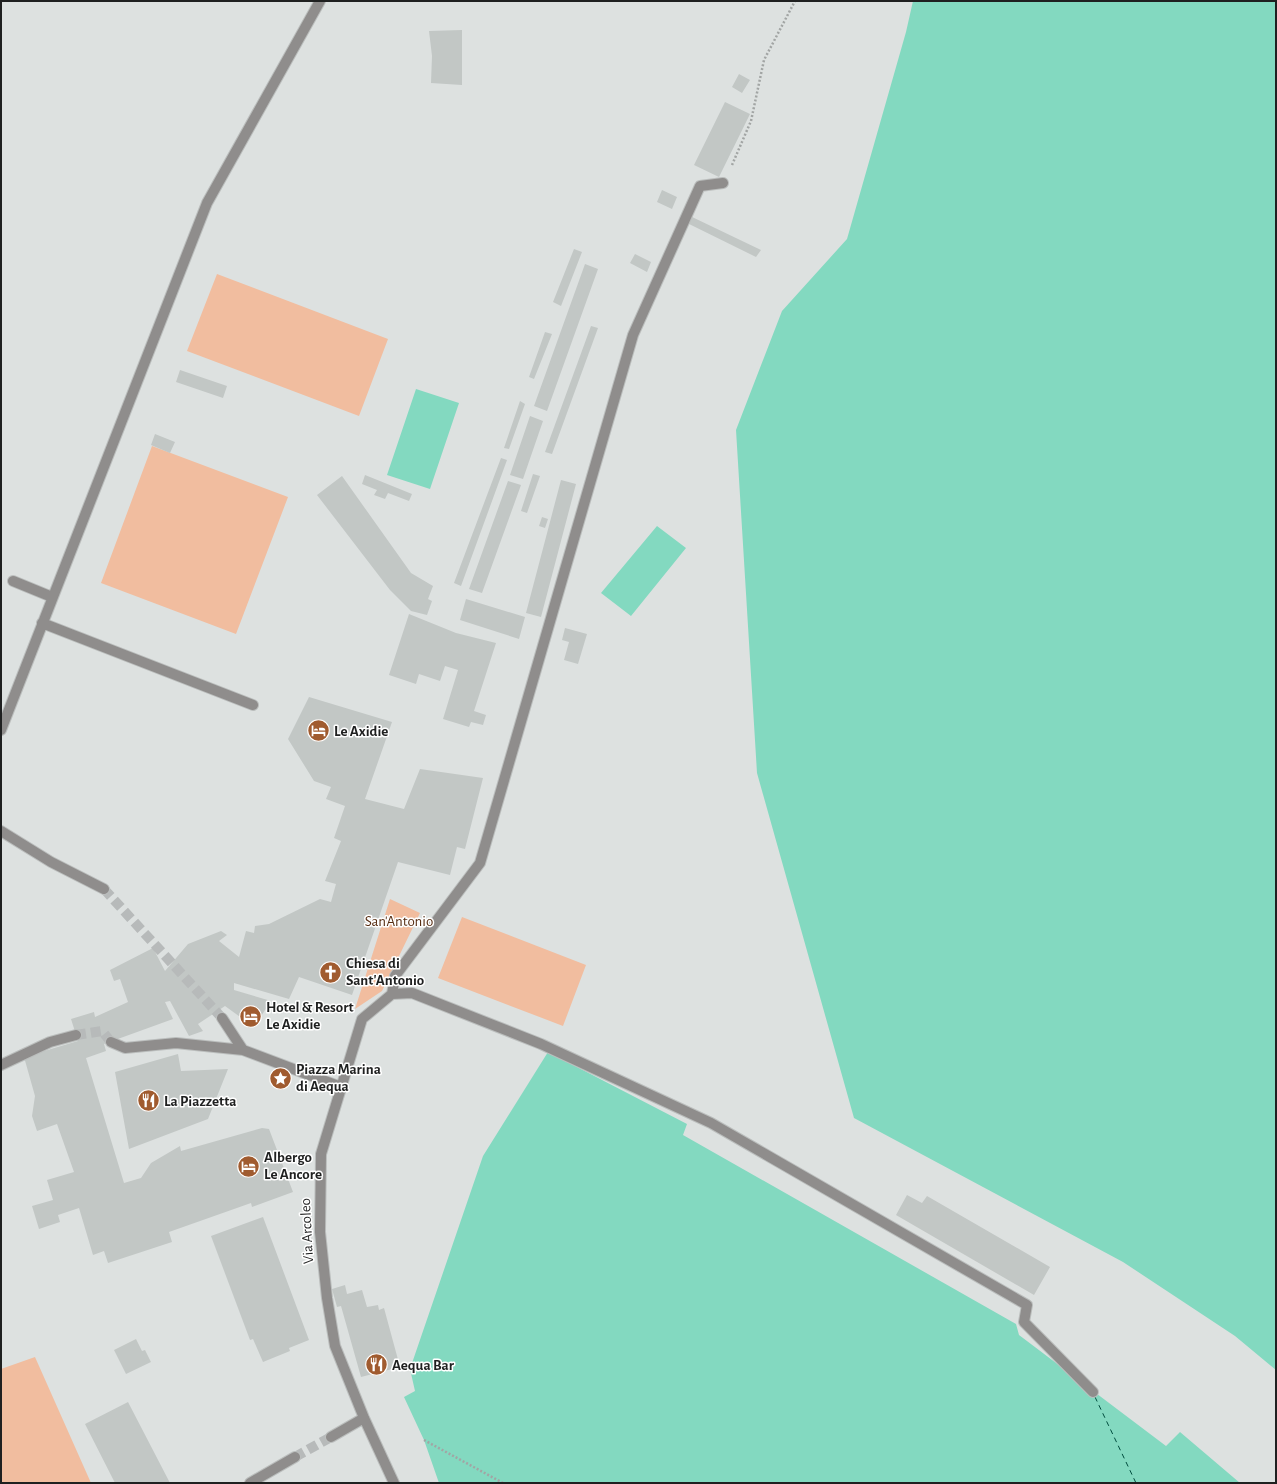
<svg xmlns="http://www.w3.org/2000/svg" width="1277" height="1484" font-family="'Alegreya Sans',sans-serif">
<style>
.green{fill:#f1bd9f}
.water{fill:#83d9c0}
.lines{fill:none;stroke-linecap:round;stroke-linejoin:round}
.ferry{stroke:#004d3e;stroke-width:1;stroke-dasharray:5 4;stroke-linecap:butt}
.building{fill:#c2c7c5}
.minor-tunnel{stroke:#b7baba;stroke-width:10;stroke-dasharray:10 5;stroke-linecap:butt}
.minor-casing{stroke:#bbbebd;stroke-width:12}
.path{stroke:#a2a5a4;stroke-width:2.5;stroke-dasharray:2 2;stroke-linecap:butt}
.minor{stroke:#8f8d8c;stroke-width:10}
.labels{text-anchor:middle;dominant-baseline:central;stroke-width:3;stroke-linejoin:round;paint-order:stroke}
.poi-label{font-size:15px;font-weight:bold;fill:#1f2020;stroke:#fff;text-anchor:start}
.park-label{font-size:15px;fill:#572d12;stroke:#fff}
.street-label{font-size:15px;fill:#1f2020;stroke:#fff}
</style>
<rect width="100%" height="100%" fill="#dde1e0"/>
<!-- green -->
<path class="green" d="M217 274 388 339 359 416 187 351Z
M152 446 288 497 236 634 101 583Z
M390 899 420 913 382 991 355 1009Z
M462 917 586 965 563 1026 438 978Z
M35 1357 91 1483H1V1369Z"/>
<!-- water -->
<path class="water" d="M913 1H1276V1370L1235 1336 1123 1262 854 1118 757 773 736 430 782 311 847 239 906 32Z
M416 389 459 403 430 489 387 475Z
M657 526 686 548 631 616 601 593Z
M548 1052 687 1124 683 1135 1016 1324 1019 1335 1166 1446 1180 1432 1240 1483H439L424 1440 404 1397 415 1391 410 1369 483 1156Z"/>
<g class="lines">
<!-- ferry -->
<path class="ferry" d="M1095 1397 1136 1483"/>
</g>
<!-- building -->
<path class="building" d="M462 30V85L431 83 432 56 429 31Z
M739 74 750 80 742 93 732 87Z
M725 102 750 114 719 177 694 165Z
M662 190 677 197 672 209 657 202Z
M690 216 761 250 756 257 685 222Z
M574 249 582 252 561 306 553 302Z
M635 254 651 262 647 272 630 263Z
M585 264 598 269 547 411 534 406Z
M591 326 598 328 552 454 545 452Z
M545 332 552 334 534 379 529 377Z
M180 370 227 386 223 398 176 382Z
M520 401 525 404 509 449 504 448Z
M530 416 543 421 523 479 510 475Z
M155 434 175 442 170 453 151 445Z
M501 458 507 460 461 586 454 583Z
M533 474 540 476 527 513 521 511Z
M365 475 412 494 409 501 388 493 385 499 374 495 377 490 362 484Z
M342 476 411 573 433 586 428 599 432 601 427 615 411 611 390 590 317 495Z
M561 480 576 484 541 617 526 613Z
M508 481 521 485 482 593 469 589Z
M542 517 548 519 545 528 539 526Z
M466 599 525 617 519 639 460 620Z
M409 614 456 633 496 643 474 711 486 715 483 725 471 722 469 727 443 719 458 670 445 666 440 681 419 674 416 684 389 675Z
M565 628 587 634 578 664 564 660 569 642 562 640Z
M309 697 392 722 365 799 404 809 420 769 483 778 465 849 457 847 450 875 398 862 352 995 299 977 289 999 234 983V990L271 1001 254 1027 225 1006 198 1024 203 1031 189 1036 170 1001 165 1002 173 1019 104 1044 106 1051 86 1058 124 1183 141 1178 151 1163 180 1146 181 1151 262 1128 269 1129 293 1192 252 1207 251 1203 169 1232 172 1242 108 1263 104 1251 93 1255 79 1208 58 1215 60 1222 39 1229 32 1206 53 1200 47 1180 74 1172 57 1124 37 1131 32 1116 35 1096 24 1057 78 1041 71 1019 94 1012 95 1017 128 1002 120 979 114 981 110 970 153 948 165 971 188 944 221 931 227 935 219 941 239 957 246 931 254 933 255 926 269 924 320 899 331 902 336 884 325 881 341 841 334 838 345 806 326 799 331 787 314 781 288 739Z
M178 1054 181 1071 228 1069 208 1119 129 1149 115 1072Z
M907 1195 922 1203 927 1196 1050 1267 1034 1295 896 1215Z
M263 1217 309 1340 289 1348 290 1351 263 1362 253 1339 250 1340 211 1236Z
M345 1285 347 1294 362 1290 367 1307 378 1305 379 1310 384 1308 400 1367 361 1377 341 1306 337 1307 332 1289Z
M136 1339 142 1351 145 1350 151 1362 126 1374 114 1350Z
M128 1402 170 1483H115L85 1424Z"/>
<g class="lines">
<!-- minor-tunnel -->
<path class="minor-tunnel" d="M104 889 222 1018
M76 1035 102 1031 111 1042
M295 1457 331 1437"/>
<defs>
<path id="minor" d="M13 581 52 597
M42 623 253 705
M1 730 207 203 320 1
M1 831 51 862 104 889
M392 994 395 976 480 863 633 335 700 186 723 183
M222 1018 243 1050
M111 1042 125 1048 176 1043 243 1050 341 1087
M1 1065 50 1042 76 1035
M331 1437 364 1418
M250 1483 295 1457
M394 1483 364 1418 335 1346 327 1298 320 1232 321 1154 362 1019 392 994 412 993 541 1044 711 1123 1027 1305 1024 1322 1093 1392"/>
</defs>
<!-- minor casing -->
<use href="#minor" class="minor-casing"/>
<!-- path -->
<path class="path" d="M732 165 751 121 764 60 795 1
M424 1440 503 1483"/>
<!-- minor -->
<use href="#minor" class="minor"/>
</g>
<!-- icons -->
<defs>
<symbol id="hotel-disc" viewBox="-11 -11 22 22"><circle r="9.5" fill="#a05b2f" stroke="#fff"/><path d="M-6-4.5h1.5V1H6V5H4.5V3h-9V5H-6ZM-4 0a1.8 1.8 0 1 1 3.6 0ZM.5 0V-2.5h3Q6-2.5 6 0Z" fill="#fff"/></symbol>
<symbol id="church-disc" viewBox="-11 -11 22 22"><circle r="9.5" fill="#a05b2f" stroke="#fff"/><path d="M-1.2-6h2.4v3.5h3.3v2.4h-3.3V6h-2.4V-.1h-3.3v-2.4h3.3Z" fill="#fff"/></symbol>
<symbol id="sight-disc" viewBox="-11 -11 22 22"><circle r="9.5" fill="#a05b2f" stroke="#fff"/><path d="M0-6L1.8-2.2L6-1.7L2.9 1.2L3.7 5.4L0 3.3L-3.7 5.4L-2.9 1.2L-6-1.7L-1.8-2.2Z" fill="#fff"/></symbol>
<symbol id="restaurant-disc" viewBox="-11 -11 22 22"><circle r="9.5" fill="#a05b2f" stroke="#fff"/><path d="M-5-6h1v4h1v-4h1v4h1v-4h1v5L-1.5 .5V6h-2V.5L-5-1ZM5-6V6H3V1.5H1.5Q1.5-4 5-6Z" fill="#fff"/></symbol>
</defs>
<g fill-rule="evenodd">
<use href="#hotel-disc" x="306" y="718" width="25" height="25"/>
<use href="#church-disc" x="318" y="960" width="25" height="25"/>
<use href="#hotel-disc" x="238" y="1004" width="25" height="25"/>
<use href="#sight-disc" x="268" y="1066" width="25" height="25"/>
<use href="#restaurant-disc" x="136" y="1088" width="25" height="25"/>
<use href="#hotel-disc" x="236" y="1154" width="25" height="25"/>
<use href="#restaurant-disc" x="364" y="1352" width="25" height="25"/>
</g>
<g class="labels">
<!-- poi labels -->
<g class="poi-label">
<text x="334" y="731">Le Axidie</text>
<text x="346" y="963">Chiesa di<tspan x="346" dy="17">Sant'Antonio</tspan></text>
<text x="266" y="1007">Hotel &amp; Resort<tspan x="266" dy="17">Le Axidie</tspan></text>
<text x="296" y="1069">Piazza Marina<tspan x="296" dy="17">di Aequa</tspan></text>
<text x="164" y="1101">La Piazzetta</text>
<text x="264" y="1157">Albergo<tspan x="264" dy="17">Le Ancore</tspan></text>
<text x="392" y="1365">Aequa Bar</text>
</g>
<!-- park labels -->
<g class="park-label">
<text x="399" y="921">San'Antonio</text>
</g>
<!-- street labels -->
<g class="street-label">
<text transform="translate(307 1231) rotate(-93)">Via Arcoleo</text>
</g>
</g>
<!-- border -->
<rect width="1277" height="1484" fill="none" stroke="#1f2020" stroke-width="4"/>
</svg>
